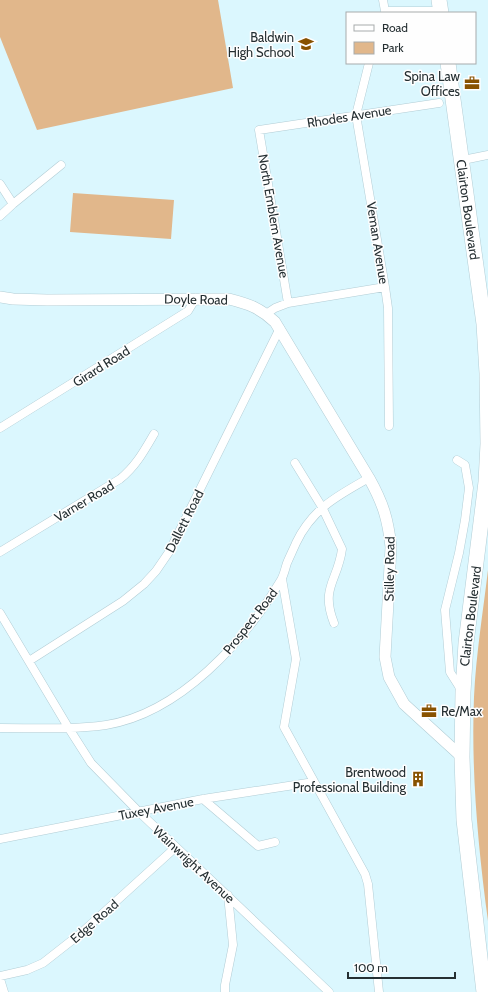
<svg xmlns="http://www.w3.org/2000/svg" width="488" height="992" viewBox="0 0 488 992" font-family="Cabin,sans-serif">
<rect width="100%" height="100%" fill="#dbf7fe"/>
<path fill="#e1b78b" d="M0,0h218l15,88 -196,42 -37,-93z
M73,193l101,7 -3,39 -101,-7z
M488,570v351c-10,-74 -17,-150 -14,-224 2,-42 9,-85 14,-127z"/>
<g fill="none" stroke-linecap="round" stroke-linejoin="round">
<g stroke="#b2cdd5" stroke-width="9">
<path id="street" d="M383,0l2,11
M385,11h55
M369,63l-13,52 29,172 3,21 1,118
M463,160l25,-5
M0,184l13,20 -13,12
M13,204l48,-39
M288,303l-29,-173 180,-27
M266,314l9,-6 13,-5 97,-16
M0,428l188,-117 8,-13
M457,460l8,5 4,23 -4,32 -6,33 -14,57 5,62 12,19
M295,463l27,44 20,42c-4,32 -22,38 -8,74
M0,552l120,-73c16,-13 24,-28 34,-45
M282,579l14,80 -12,68 81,147 3,10 11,108
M0,613l68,114 23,36 47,48 191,181
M29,661l94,-60 21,-17 12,-13 13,-19 111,-224
M0,728c35,0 71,2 106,-3 74,-12 139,-84 175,-145 3,-5 4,-11 6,-17 3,-7 6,-13 9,-20 16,-34 41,-47 73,-65
M203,799l55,47 17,-4
M0,839l203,-40 111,-17
M0,976l27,-6 16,-7 37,-29 96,-87
M0,979l4,13
M225,992v-7l8,-40 -5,-50"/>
</g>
<g stroke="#b2cdd5" stroke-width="12">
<path id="secondary" d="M0,297l13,2 34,1 182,-1c20,5 31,9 46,23l94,156c14,25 19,41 22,69l-6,110 4,20 15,27 58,53"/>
</g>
<g stroke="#b2cdd5" stroke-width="16">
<g id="highway">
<path d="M439,0l2,13"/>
<path id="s1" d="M448,63l36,261 3,49 1,71 -2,38 -20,161 -3,49 -1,65 2,63 20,172"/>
</g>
</g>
<use href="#street" stroke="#fff" stroke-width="8"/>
<use href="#secondary" stroke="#fff" stroke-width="11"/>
<use href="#highway" stroke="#fff" stroke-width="15"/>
</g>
<defs>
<g id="school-bare" transform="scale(1.2)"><path d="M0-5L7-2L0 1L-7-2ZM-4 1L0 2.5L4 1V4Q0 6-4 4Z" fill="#885200" stroke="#fefefe" stroke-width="2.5" paint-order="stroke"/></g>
<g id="office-bare" transform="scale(1.2)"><path d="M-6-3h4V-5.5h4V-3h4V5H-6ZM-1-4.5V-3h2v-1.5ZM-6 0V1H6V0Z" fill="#885200" stroke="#fefefe" stroke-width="2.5" paint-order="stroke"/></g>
<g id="building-bare" transform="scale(1.2)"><path d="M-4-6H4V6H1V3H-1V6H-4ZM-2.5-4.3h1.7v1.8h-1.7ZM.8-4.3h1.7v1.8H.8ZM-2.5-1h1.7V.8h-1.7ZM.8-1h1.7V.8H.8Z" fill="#885200" stroke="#fefefe" stroke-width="2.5" paint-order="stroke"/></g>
</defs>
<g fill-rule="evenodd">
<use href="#school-bare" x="306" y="44"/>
<use href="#office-bare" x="472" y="83"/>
<use href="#office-bare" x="429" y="711"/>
<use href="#building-bare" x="418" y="779"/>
</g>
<g text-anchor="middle" stroke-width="3" stroke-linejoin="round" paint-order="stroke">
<g font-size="13" fill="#252f32" stroke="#fefefe" text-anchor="end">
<text x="294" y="42">Baldwin<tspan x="294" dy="15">High School</tspan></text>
<text x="460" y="81">Spina Law<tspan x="460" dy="15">Offices</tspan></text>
<text x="441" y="716" text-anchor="start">Re/Max</text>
<text x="406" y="777">Brentwood<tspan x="406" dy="15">Professional Building</tspan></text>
</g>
<g font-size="13" fill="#252f32" stroke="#fefefe">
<text transform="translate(349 116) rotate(-9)" y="5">Rhodes Avenue</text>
<text dy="5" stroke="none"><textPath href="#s1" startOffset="148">Clairton Boulevard</textPath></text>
<text transform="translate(274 216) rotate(80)" y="5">North Emblem Avenue</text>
<text transform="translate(378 243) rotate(81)" y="5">Veman Avenue</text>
<text transform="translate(196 299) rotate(1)" y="5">Doyle Road</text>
<text transform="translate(101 366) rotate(-32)" y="5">Girard Road</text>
<text transform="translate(84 501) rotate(-31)" y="5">Varner Road</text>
<text transform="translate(184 521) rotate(-63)" y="5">Dallett Road</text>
<text transform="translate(389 569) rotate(-89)" y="5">Stilley Road</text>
<text transform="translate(470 616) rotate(-83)" y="5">Clairton Boulevard</text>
<text transform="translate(250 621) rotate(-52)" y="5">Prospect Road</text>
<text transform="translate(156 808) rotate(-11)" y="5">Tuxey Avenue</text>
<text transform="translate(194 864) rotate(43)" y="5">Wainwright Avenue</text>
<text transform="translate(94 921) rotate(-41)" y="5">Edge Road</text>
</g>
</g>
<rect x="346" y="12" width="130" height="52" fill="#fefefe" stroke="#a7abac"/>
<rect x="354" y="25" width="20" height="6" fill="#ffffff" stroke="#a7abac"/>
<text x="382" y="32" font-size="12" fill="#252f32">Road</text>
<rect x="354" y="42" width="20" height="12" fill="#e1b78b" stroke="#a7abac"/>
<text x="382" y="52" font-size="12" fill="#252f32">Park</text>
<path d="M348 972v6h107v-6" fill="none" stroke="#252f32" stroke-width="2"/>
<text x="354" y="972" font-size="12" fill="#252f32" stroke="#fefefe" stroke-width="3" paint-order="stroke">100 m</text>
</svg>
